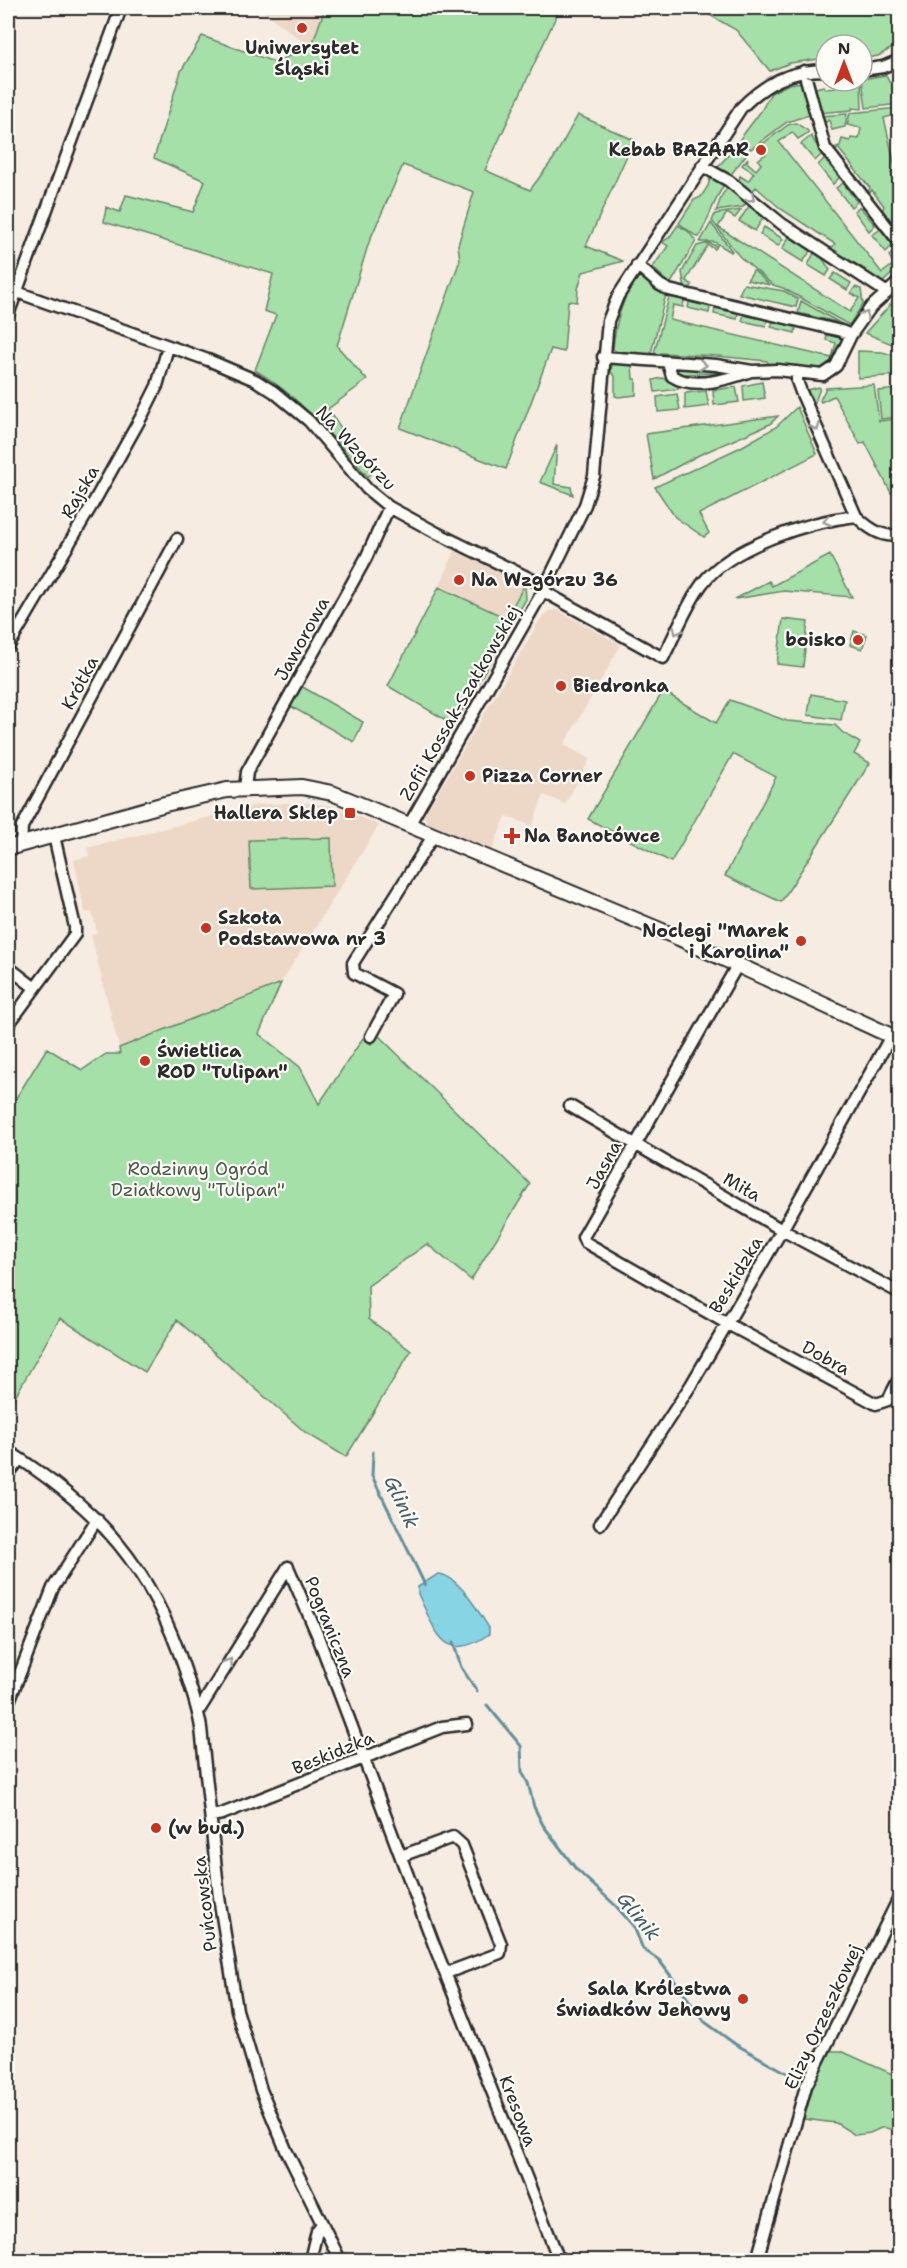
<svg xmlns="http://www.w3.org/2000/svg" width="907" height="2268" viewBox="0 0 907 2268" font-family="'Shantell Sans',sans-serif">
<rect width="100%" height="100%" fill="#f6ece1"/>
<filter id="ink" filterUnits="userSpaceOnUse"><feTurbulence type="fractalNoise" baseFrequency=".0167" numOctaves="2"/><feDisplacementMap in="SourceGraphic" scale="12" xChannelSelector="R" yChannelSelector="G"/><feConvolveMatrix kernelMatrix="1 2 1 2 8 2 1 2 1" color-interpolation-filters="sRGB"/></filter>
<g filter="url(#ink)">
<path fill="#edd8c7" d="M259,8h66l-14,40z
M455,551l70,33 -19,34 -67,-31z
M557,610l64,35 -57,100 26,14 -25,45 -21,-9 -12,31 -26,-10 -14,34 -63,-24 -5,-10 116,-196 9,-9z
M284,803h27l21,3 16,6 -1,3 4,2 1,-3 27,11 -98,158 -162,65 -28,-113 6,-2 -5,-21 -7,1 -11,-53 15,-4 -2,-8 170,-43z"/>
<path fill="#a4e0a7" stroke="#688669" stroke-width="1.5" d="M325,8h235l-75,162 45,20 24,-32 24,-43 56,25 -48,106 37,15 -40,11 -5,17 -1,13 -9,-1 -4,51 -13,-3 -45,120 -106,-41 60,-168 -2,-15 16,-53 -71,-27 -34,77 -32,104 30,34 -39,29 44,64 -4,4c-34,-39 -69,-81 -113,-107l21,-55 -12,-4 9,-37 -169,-52 2,-15 14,5 6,-17 67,17 12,-31 -51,-23 27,-87 21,-35 72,26 37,-14z
M689,8h210v36l-21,12 -16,3v-14h-36v13l-36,5 -20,8 -34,-41 -28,-16z
M886,75l3,7 10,3v19l-33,4 -4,-29z
M835,81h26l1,28 -10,-1v2l-34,3 -7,-24 13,-3 1,3 10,-1z
M803,82l9,32 -25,8 -36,27 -11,-10 21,-28 10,-18 18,-9z
M899,108v6l-15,4 12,52 -5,2 8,39v23l-17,-22 2,-6 -12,-16 -6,7 4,-9 -32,-40 -5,6 -4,-5 11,-3 2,-7 8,2 1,-3 8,1 2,-11 -14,-3 3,-12z
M847,114l-2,13 -13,3 -3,-10 -7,5 -2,-9z
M796,123l12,8v2l-10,6 -6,-7 -13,10 103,131 12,-9 -5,-8 7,-6 3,3v14l-18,17 -14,-9 -1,-5 -25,-15 -4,1 -8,-5 6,-7 -54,-35 -25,-22 -6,7 -12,-11 2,-7 8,5 6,-8 -12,-8 6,-7 -1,4 9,8 5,-6 -3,-4 9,-7 -6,-8 27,-20z
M811,136l11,18 -7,7 -14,-17z
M739,141l10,10 -20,26 -14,-7 16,-18 -5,-4 -8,8 4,-7z
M824,159l16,18 -7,7 -15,-19z
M711,175l14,8c-11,17 -16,36 -26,54h-2l-18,-14 15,-23 7,-3 7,-11z
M843,183l14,19 -6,5 -15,-19z
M728,187l18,16 -3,4 -27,4 6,-16z
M749,206l14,12 -8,13 -16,-10z
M860,207l15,18 -6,6 -15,-20z
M741,210l-6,8 -8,-5 -9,14 132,85 9,-14 -8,-5 4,-6 6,2 2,15 -14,21 -66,-37 -10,-3 -33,-28 -28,-36 3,-7z
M711,223l21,28 -1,1 -16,-10h-15z
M678,225l10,6 8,10 -26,44 -10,-6 2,-3 -7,-6 -3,2 -2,-1 18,-25 -6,-4 -7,9 5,-8 9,-5z
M764,227l19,12 -5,7 -18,-12z
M881,229l12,16 -7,7 -14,-17z
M789,237l22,13 -8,12 -21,-13z
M708,243l9,3 -2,3 -7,-4 -22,35 6,5 -1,2 -6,2 -3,-17 15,-26z
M814,253l7,3 9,14 -4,6 -18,-11z
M753,271h1l16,14 -23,-5z
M835,273l16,10 -4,7 -17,-11z
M641,275l25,19 -16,63 -30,-3 -7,-5c2,-24 10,-58 28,-74z
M744,284l40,7 14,8 -2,8 -57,-13z
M899,295v52l-34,-14z
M669,297l15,3 -1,7 -10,-2 -3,15 162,38 4,-15 -10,-3 1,-5 13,3 4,4 -9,19 -9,9 -57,-5 -2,-4 -50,-5 -56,-3 -3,4h-5z
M801,301l46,26v1l-9,-2 -2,-4 -38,-9z
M689,302l21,5 -1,6 -21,-5z
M715,308l23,5 -1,6 -23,-5z
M744,315l23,5 -1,6 -24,-5z
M773,321l23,6 -1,6 -24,-6z
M858,351l24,1 17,5v18l-41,3z
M616,362h4l3,3h9l1,14h3v16l-18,2 -3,-1v-20l-4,-4 1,-8z
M674,367l53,4v2l-46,1 -5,-2z
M662,378l15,5 1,6 -23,3 -2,-12z
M762,382l3,16 -21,3 -1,-15z
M874,385l5,36 20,-2v70l-8,4 -26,-51 -5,2 -26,-48 -13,6 -1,-2 6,-12z
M736,387l3,15 -25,3 -1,-15z
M819,387l1,1 -7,20 -10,-17z
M899,389v28l-18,2 -3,-28z
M706,391l3,15 -24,3v-16z
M677,394l3,16 -22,2 -1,-15z
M797,407l20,47 -118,60 10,19 -5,4 -29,-20 -20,-30 86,-40 35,-20z
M778,416l-8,8 -71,31 -45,24 -8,-45z
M557,445l-3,39 17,3 2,8 -33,-13z
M830,555l22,42 -68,-6 -49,8 34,-18 3,5z
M525,584l1,15 -72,126 -66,-39 51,-99 67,31z
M783,619l25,3 -5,45 -26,-3z
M854,631l13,4 -5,14 -12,-4z
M899,681v29l-10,-6z
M301,686l62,36 -9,20 -64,-36z
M663,691l53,32 14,-23 57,21 48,4 8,8 17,10 -6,11 16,9 -89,139 -56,-26 51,-99 -43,-23 -62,108 -83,-43z
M811,694l34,6 -4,20 -33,-5z
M331,838l1,48 -81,3 -2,-49z
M281,983l-22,51 41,33 19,37 44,-66 8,6 7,-9 152,149 -59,96 -44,-36 -59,42 1,33 42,32 -65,106 -40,-24 -129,-113 -32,52 -85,-54 -52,91v-298l39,-63 35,22 24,-16h14l-1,-6z
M831,2051h10l58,26v55l-16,-5 -13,6 -15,2 -19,-12 -32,-4 11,-40z"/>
<path fill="#87d4e5" stroke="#62909b" stroke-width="1.5" d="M438,1574c19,0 41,38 51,54v6c-46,33 -54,-5 -71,-40v-7z"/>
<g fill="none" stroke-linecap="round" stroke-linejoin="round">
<path stroke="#62909b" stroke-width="3" d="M373,1452l-1,24 53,109
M453,1642l8,25 16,24
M487,1705l34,41 1,26 6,11 6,24 9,18 33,44 40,37 18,21 9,22 16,11 46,62 30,22 61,34
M893,2141l7,3"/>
<g stroke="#2b2b2b" stroke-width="15">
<path id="minor" d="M862,70l21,-3 17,-7
M804,71l21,77 75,95
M702,166l27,15 53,43 104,68
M637,265l23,20 9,5 172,41 10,4
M8,287l17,8 183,65 47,20 19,12 35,29 58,68 22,18 48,26 108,53
M8,315l113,-307
M603,357l113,8 36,6 25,-1 46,5 13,-9 15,-31 20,-28 29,-26
M668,363l4,13c22,14 57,3 79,-5
M797,372v9l4,11 55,124
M543,591l120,67c12,-23 24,-54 39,-74 28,-38 109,-63 154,-68 11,11 27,24 44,18
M8,647l87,-147 49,-88 13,-26 11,-39
M245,788l2,-16 119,-214 23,-51
M409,825l134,-234 42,-86 9,-29 14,-155 10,-25 123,-188c24,-25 50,-38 85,-38
M21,845l1,-18 155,-288
M738,964l-152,268 -3,5 2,5 141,81 150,81 12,-4 12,-23
M8,967l27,21
M8,1025l67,-91v-7l-21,-91
M371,1036l23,-42 -40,-21 -1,-10 80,-127
M570,1106l212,124 118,63
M8,1451c91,58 143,115 177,219 6,19 13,38 16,58l18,169 18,113 24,80 25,60 54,110
M8,1474l12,-15
M600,1524l91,-139 91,-155 109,-194
M288,1567l29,67 117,311 125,315
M8,1704l45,-116 44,-69
M198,1712l90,-145
M211,1816l11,-2 220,-87 25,-3
M401,1856l52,-19 9,8 39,99 -1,9 -54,20
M310,2260l7,-29 5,-7
M757,2260l49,-174 94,-190"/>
</g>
<g stroke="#2b2b2b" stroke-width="18">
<path id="tertiary" d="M8,848l157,-44 62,-14 75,-3 30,6 22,9 325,136 221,102"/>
</g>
<use href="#minor" stroke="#fdfcf7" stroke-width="10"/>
<use href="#tertiary" stroke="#fdfcf7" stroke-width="14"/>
</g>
<defs><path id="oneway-chevron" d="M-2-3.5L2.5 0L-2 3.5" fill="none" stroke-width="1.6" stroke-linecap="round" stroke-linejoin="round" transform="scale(1.5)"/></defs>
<g stroke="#9e9e9b">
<use href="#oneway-chevron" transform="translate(751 198) rotate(41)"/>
<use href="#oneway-chevron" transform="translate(865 315) rotate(-52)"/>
<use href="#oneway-chevron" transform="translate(703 365) rotate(3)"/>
<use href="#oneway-chevron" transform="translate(816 427) rotate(66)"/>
<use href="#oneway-chevron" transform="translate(827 521) rotate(165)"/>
<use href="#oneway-chevron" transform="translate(677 631) rotate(117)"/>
<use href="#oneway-chevron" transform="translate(229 1662) rotate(-58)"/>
</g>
</g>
<g fill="#c8321e" stroke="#fdfcf7" stroke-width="2">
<circle cx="302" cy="28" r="6"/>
<circle cx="761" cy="150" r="6"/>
<circle cx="459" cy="580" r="6"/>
<circle cx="858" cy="640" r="6"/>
<circle cx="561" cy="686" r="6"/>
<circle cx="470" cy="776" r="6"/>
<rect x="344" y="807" width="12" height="12" rx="3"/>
<path d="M509 827h6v6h6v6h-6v6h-6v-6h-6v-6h6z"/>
<circle cx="206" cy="928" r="6"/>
<circle cx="801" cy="941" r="6"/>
<circle cx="145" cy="1061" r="6"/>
<circle cx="156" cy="1828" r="6"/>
<circle cx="743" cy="1999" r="6"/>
</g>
<g text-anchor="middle" stroke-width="4.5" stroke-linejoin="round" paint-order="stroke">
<g font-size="18" font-weight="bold" fill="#2b2b2b" stroke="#fdfcf7" text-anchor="start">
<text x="302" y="54" text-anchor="middle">Uniwersytet<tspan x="302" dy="21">Śląski</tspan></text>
<text x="749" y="156" text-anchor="end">Kebab BAZAAR</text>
<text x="471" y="586">Na Wzgórzu 36</text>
<text x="846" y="646" text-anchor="end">boisko</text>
<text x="573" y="692">Biedronka</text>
<text x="482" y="782">Pizza Corner</text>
<text x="338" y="819" text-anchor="end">Hallera Sklep</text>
<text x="524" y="842">Na Banotówce</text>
<text x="218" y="924">Szkoła<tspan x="218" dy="21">Podstawowa nr 3</tspan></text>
<text x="789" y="937" text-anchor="end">Noclegi "Marek<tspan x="789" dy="21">i Karolina"</tspan></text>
<text x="157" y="1057">Świetlica<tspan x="157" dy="21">ROD "Tulipan"</tspan></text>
<text x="168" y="1834">(w bud.)</text>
<text x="731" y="1995" text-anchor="end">Sala Królestwa<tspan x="731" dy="21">Świadków Jehowy</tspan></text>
</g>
<g font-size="18" fill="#2b2b2b" stroke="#fdfcf7">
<text transform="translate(356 448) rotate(47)" y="6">Na Wzgórzu</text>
<text transform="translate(80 492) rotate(-60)" y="6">Rajska</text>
<text transform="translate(302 639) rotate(-61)" y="6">Jaworowa</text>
<text transform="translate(80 683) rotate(-62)" y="6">Krótka</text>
<text transform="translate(460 703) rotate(-60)" y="6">Zofii Kossak-Szatkowskiej</text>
<text transform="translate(604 1165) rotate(-61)" y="6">Jasna</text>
<text transform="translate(742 1187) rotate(30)" y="6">Miła</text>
<text transform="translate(736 1275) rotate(-59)" y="6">Beskidzka</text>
<text transform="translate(826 1358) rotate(29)" y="6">Dobra</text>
<text transform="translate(330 1627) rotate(68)" y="6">Pograniczna</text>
<text transform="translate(333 1753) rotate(-22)" y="6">Beskidzka</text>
<text transform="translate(205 1904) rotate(-97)" y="6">Puńcowska</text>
<text transform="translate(823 2017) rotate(-65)" y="6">Elizy Orzeszkowej</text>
<text transform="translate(518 2111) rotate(69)" y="6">Kresowa</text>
</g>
<g font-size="18" fill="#49584a" stroke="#fdfcf7">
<text x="198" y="1175">Rodzinny Ogród<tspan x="198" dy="21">Działkowy "Tulipan"</tspan></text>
</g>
<g font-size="20" font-style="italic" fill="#475e63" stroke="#fdfcf7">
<text transform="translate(402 1502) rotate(65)" y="7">Glinik</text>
<text transform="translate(639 1916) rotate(51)" y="7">Glinik</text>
</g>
</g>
<rect width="907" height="2268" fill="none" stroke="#fdfcf7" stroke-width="30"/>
<rect x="15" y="15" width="877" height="2238" fill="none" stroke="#2b2b2b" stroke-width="2" filter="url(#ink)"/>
<g transform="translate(844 63)"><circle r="28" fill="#fdfcf7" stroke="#a9a8a5" stroke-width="1.5"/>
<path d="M0-4.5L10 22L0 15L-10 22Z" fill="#c8321e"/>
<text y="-9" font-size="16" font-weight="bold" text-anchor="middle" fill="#2b2b2b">N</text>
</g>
</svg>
